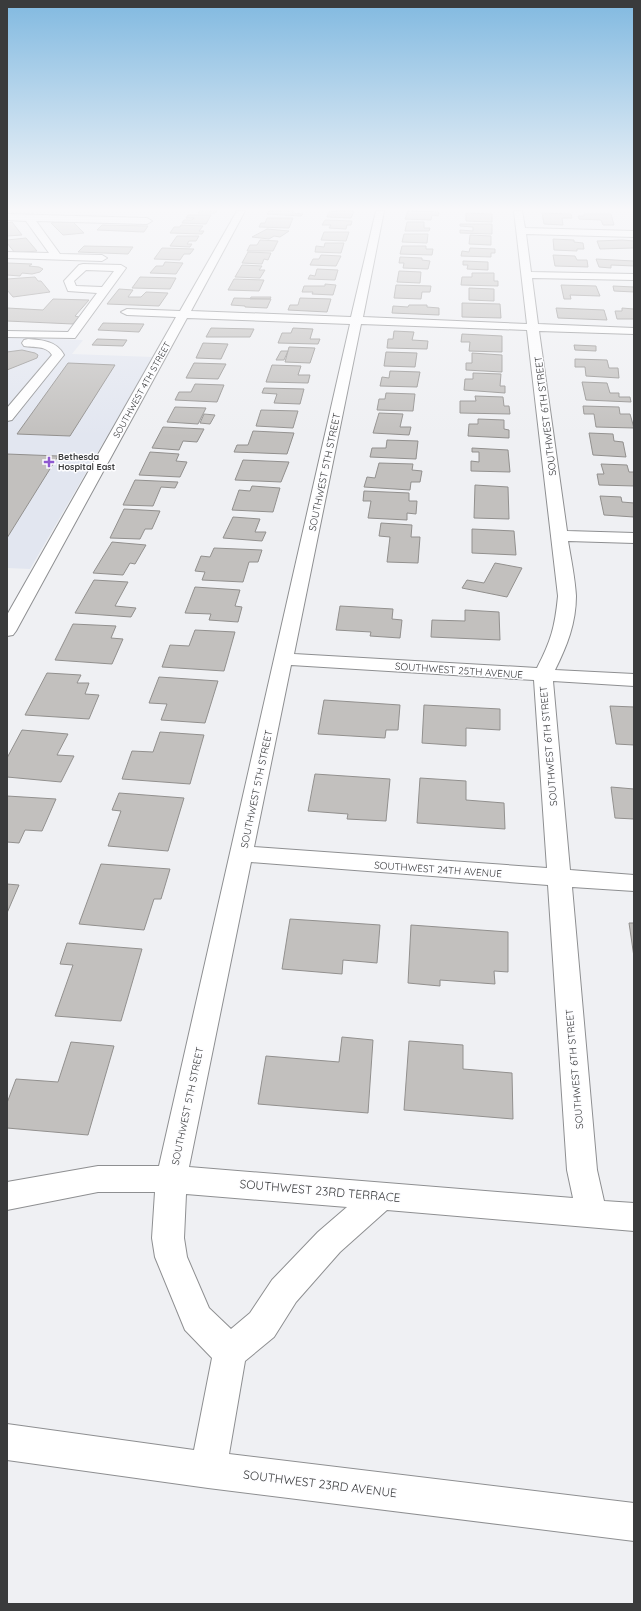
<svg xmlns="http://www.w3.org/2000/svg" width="641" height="1611" viewBox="0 0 641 1611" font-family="Quicksand,sans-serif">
<rect width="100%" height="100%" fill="#eff0f3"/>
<path fill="#e2e6f0" d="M7,337l76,3 -11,14 81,3 -123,212 -23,-1z"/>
<path fill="#c2c0be" stroke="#92908e" d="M200,211h17l-2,2h-17z
M269,211h25l-2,2 11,1 -2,2 -34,-2z
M336,211h18l-3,7 -24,-1 2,-5z
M408,211l31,1 -1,4 -6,-1 -1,5 -26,-1z
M466,213l26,1v8l-26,-1z
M542,213l29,1 1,4h-10l1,7 -19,-1z
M584,214h27l3,11h-11l-2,-5 -22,-1 -1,-3h6z
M188,215h23l-5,9 -24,-1 2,-3h8l2,-2h-8z
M267,218h26l-4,10 -30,-1 2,-4h4z
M71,220l13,13 -21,2 -12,-12z
M325,220l27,1 -1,4h-4l-1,4 -17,-1 2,-3h-9z
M12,222l10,13 -15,1v-13z
M407,222h17v6h6l-1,3h-24z
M460,224h32v10l-32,-1v-3l13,1v-4l-13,-1z
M102,225l46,1 -4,6 -47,-2z
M181,225l22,1 -4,5h5l-2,3 -32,-1 4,-6h6z
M267,229l22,2 -9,6 -6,-1 -5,3 -17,-2z
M324,232h25l-3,9 -25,-1z
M404,234h24l-1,9 -25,-1z
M470,235l21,1v9l-22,-1z
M177,236h22l-3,5h-7l-2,3h5l-2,3 -20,-1z
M26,238l11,13 -22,2 -8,-10v-3z
M553,239l21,1v2l9,1 1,6h-7v2l-23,-1z
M260,240l18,1 -5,10h-26l3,-6h7z
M622,240l12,1v7l-34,1 -3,-8z
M325,243h19l-3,10 -26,-1 1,-6 8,1z
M84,246l49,1 -5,7 -50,-2z
M402,246h24v3h7l-1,6 -32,-1z
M162,248l32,1 -4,5h-6l-4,6 -26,-1z
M470,248l25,1v4h-4v4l-30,-1 1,-5 7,1z
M248,252l23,1 -3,7 -4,-1 -2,5 -20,-1z
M321,255l20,1 -5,10 -26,-1 3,-6h6z
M553,255l22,1 2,4h10l1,7 -33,-1z
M400,257l22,1v2l8,1 -2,8 -25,-1 1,-5h-5z
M596,259l38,2v5l-23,-1v3l-12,-1z
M463,261l25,1v8l-21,-1 1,-4h-5z
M165,262l18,1 -7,11 -26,-1 6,-7h7z
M7,263l25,1 -3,2 10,1 4,2 -3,3 -8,2 -10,-1 -2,3 -13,-1z
M242,265l20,1 -3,4h6l-5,8 -25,-1z
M317,269l21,1 -3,10 -27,-1 2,-4 5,1z
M399,271l22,1 -1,11 -23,-1z
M472,273h22v8h4v5l-37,-1 1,-8h10z
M35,277l3,4h3l9,11 -37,5 -6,-7v-11z
M140,277l36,1 -6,11 -38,-1z
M234,279l30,1 -5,11 -31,-1z
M325,284l11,1 -3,10 -21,-1 1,-2h-11l2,-6h21z
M396,285l35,1 -1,6h-8l-1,7 -27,-1z
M561,285l35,1 4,10 -30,-1 1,4h-7z
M613,286l21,1v7v-2l-20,-1z
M469,288l25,1v12l-25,-1z
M119,289l14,1 -5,7h13l5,-5 22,1 -9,13 -52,-2z
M251,297h20l-1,2h-20z
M234,298l37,1 -4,9 -22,-1v-1l-14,-1z
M300,298l31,1 -4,13 -39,-2 2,-5h8z
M53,299l36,1 -14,16 4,1 -6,7 -66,-3v-13l36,2z
M462,303l38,1 1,14 -39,-1z
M409,305h18v2l12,1v7l-47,-2 1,-7 15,1z
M556,308l48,2 3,10 -49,-2z
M622,308l12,1v10h-17l-2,-8h7z
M103,323l41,1 -5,8 -41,-2z
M211,328l43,1 -4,8h-44z
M293,328l20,1 -3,10h10l-2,5 -40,-1 4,-10h9z
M394,331l20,1 -2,8 16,1 -1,8 -40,-1 1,-9h5z
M462,334l40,2v16l-33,-1 1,-9h-9z
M97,339l30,1 -4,6 -31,-1z
M203,343l25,1 -7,15 -25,-1z
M574,345l22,1v5l-21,-1z
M289,347l26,1 -5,15 -25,-1z
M22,350l13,3 3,2 -1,3 -30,12v-18z
M281,351h7l-4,9h-8z
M386,352l31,1 -2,14 -31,-1z
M472,353l30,2v17l-36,-2v-7h6z
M575,359l32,1 2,8h9l1,10 -33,-2 -1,-9h-10z
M68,363l47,2 -45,71 -53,-2z
M194,363l32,1 -8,15 -32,-1z
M272,365l29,1 -3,9h12l-2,8 -42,-1z
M390,371l30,1 -3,15 -37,-1 2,-9 7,1z
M473,373l28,1 -1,12h5v7l-41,-3 1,-11h8z
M582,382l25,1 3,10h9v4h11l1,5 -45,-2z
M195,384l29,1 -7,17 -42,-2 4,-8h12z
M264,388l40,1 -4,15 -26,-1 3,-9 -15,-1z
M386,393l29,1 -2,17 -36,-1 2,-11h6z
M475,396l28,1 1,9h5l1,8 -50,-1v-12h16z
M583,406l36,1 1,7h10l4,14 -38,-1 -2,-13h-10z
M175,407l31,1 -8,16 -31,-2z
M261,410l37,1 -5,17 -37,-2z
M379,413l24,1 -3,13h11l-2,8 -36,-2z
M204,414l11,1 -5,9 -10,-1z
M478,419l26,1v9l5,1v8l-41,-2 1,-12h9z
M163,427l41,2 -7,13 -14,-1 -4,9 -27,-2z
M253,431l41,2 -7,21 -53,-2 3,-7h11z
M589,433l24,1 1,7 9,1 3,15 -33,-2z
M387,440l31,1 -2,18 -46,-2 2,-9h14z
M472,448l36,2 2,22 -39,-1v-10l8,1v-10h-7z
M150,452l29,2 -3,7 11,1 -7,15 -41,-2z
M7,454l51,2 -51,82z
M243,460l46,2 -8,20 -46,-2z
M379,463l34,1 -1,6 10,1 -2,11h-9l-1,8 -46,-3 3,-10 8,1z
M601,464l26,1 2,7h5v14l-35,-1 -2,-11h7z
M135,480l43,2 -3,6 -14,-1 -8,19 -30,-1z
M475,485l33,2 1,32 -35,-1z
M252,486l28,2 -7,24 -41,-2 7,-20 11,1z
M364,491l45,2v8h8l-1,13 -9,-1v7l-39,-2 3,-17h-8z
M600,496l21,1 1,5 12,1v14l-30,-2z
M124,509l36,2 -8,18h-7l-5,10 -30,-1z
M233,517l27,2 -5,13h11l-4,9 -39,-3z
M381,523l31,2 -1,12h9l-2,26 -31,-1 3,-25 -11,-1z
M472,529l42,2 2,24 -44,-2z
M112,542l34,3 -11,19 -5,-1 -7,12 -30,-2z
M214,548l48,2 -4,12h-9l-6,20 -41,-2 3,-8 -10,-1 6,-15 9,1z
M495,563l27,5 -15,29 -45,-9 5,-8 17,3z
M94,580l34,2 -13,24 21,2 -5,9 -56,-4z
M195,587l45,3 -5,16 7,1 -4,15 -29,-2 2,-6 -26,-1z
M340,606l53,3 -1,10 10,1 -2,18 -30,-2 1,-4 -35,-2z
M465,610l34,2 1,28 -69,-3 1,-17 33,1z
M73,624l43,2 -5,12 12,1 -11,25 -57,-4z
M195,630l40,2 -11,39 -62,-4 8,-22 19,1z
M47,673l34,2 -4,8h12l-4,11 14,1 -10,24 -64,-4z
M159,677l59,4 -13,42 -44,-3 6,-16 -18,-1z
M324,700l76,5 -2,25h-12l-1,8 -67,-4z
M424,705l76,4v21l-34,-2v18l-44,-3z
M610,706l24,1v38l-18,-1z
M22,730l46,4 -11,21 17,1 -13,26 -54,-5v-19z
M160,732l44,3 -14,49 -68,-5 10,-28 21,1z
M315,774l75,5 -4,42 -39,-2 1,-5 -40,-3z
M420,778l46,3v19l38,3 1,26 -88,-6z
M611,787l23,2v30l-19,-1z
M119,793l65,5 -16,53 -60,-5 13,-35 -9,-1z
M7,796l49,3 -14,32 -17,-1 -6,13 -12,-1z
M101,864l69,5 -9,30h-7l-10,31 -65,-6z
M7,884l12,1 -12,28z
M290,919l90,6 -3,38 -34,-3 -1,14 -60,-5z
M629,923h5v34z
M411,925l97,7v40l-14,-1 1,13 -55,-4v6l-32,-3z
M67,943l75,6 -21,72 -66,-5 18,-51 -13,-1z
M342,1037l31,3 -5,73 -110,-9 8,-48 73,6z
M409,1041l54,4v24l49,4 1,46 -109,-9z
M71,1042l43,4 -26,89 -81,-7v-25l9,-24 42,3z"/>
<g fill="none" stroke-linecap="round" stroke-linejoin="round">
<g stroke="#8e8f91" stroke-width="2">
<path id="minor" d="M237,211h8l-54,100 160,6 25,-106h8l-21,106 164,7 -13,-113h8l3,17 109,3v6l-108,-3 5,38 103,2v6l-102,-2 6,46 96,4v6l-95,-3 28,200 67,2v10l-66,-2c3,18 7,37 8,55 0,27 -9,50 -21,74l79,4v12l-81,-5 17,189 64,5v16l-62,-4 25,283 7,31 30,2v28l-247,-21 -47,42 -44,50 -22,35 -29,24 -16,93 405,49v38l-426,-53 -201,-28v-36l187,26 18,-92 -27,-28 -30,-73 -3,-19 3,-46h-57l-91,18v-28l91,-16h61l191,-842 -163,-6 -171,313 -3,4 -6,1v-21l169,-298 -49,-2 -6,-3 6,-3 53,2zM361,324l166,6 31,266c-3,31 -7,45 -21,72l-243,-14zM291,665l243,15 13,188 -293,-21zM251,862l297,23 19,285 6,28 -384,-31zM186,1194l161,13 -29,25 -46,48 -22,33 -19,16 -22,-21 -22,-51 -3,-19z
M7,214l140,4 5,3 -5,3 -111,-3 24,33 42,1 5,3 -5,3 -95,-3v-6l42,1 -23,-32 -19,-1z
M83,264l38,1 5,3 -51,70 -68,-1v-6l61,1 29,-39 -29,-2 -4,-10 15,-16zM86,270l28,1 -12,16 -26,-1 -2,-5z
M28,339c14,1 29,2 36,16l-52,65 -5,1v-13l45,-53c-6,-10 -18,-7 -28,-9l-2,-3 2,-3z"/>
</g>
<use href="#minor" fill="#fff" fill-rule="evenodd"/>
</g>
<linearGradient id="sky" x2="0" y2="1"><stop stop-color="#81b9e0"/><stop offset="0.48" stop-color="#f8f8fa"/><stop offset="1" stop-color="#f8f8fa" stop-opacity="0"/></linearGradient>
<rect width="641" height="437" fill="url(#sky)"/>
<path fill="#8e58d0" stroke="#fdfdff" stroke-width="1.5" d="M47 456h4v4h4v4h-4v4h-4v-4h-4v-4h4z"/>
<g text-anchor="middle" stroke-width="3" stroke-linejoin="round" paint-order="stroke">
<g font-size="9" fill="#3a3b3c" stroke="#fdfdff">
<text transform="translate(142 390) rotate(-61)" y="3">SOUTHWEST 4TH STREET</text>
</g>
<g font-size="9" font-weight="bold" fill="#3a3b3c" stroke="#fdfdff" text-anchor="start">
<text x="58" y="460">Bethesda<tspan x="58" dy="10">Hospital East</tspan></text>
</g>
<g font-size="10" fill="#3a3b3c" stroke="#fdfdff">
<text transform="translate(545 416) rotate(-97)" y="4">SOUTHWEST 6TH STREET</text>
<text transform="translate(324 472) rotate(-78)" y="4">SOUTHWEST 5TH STREET</text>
<text transform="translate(459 670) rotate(4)" y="4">SOUTHWEST 25TH AVENUE</text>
<text transform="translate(548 746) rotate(-95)" y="4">SOUTHWEST 6TH STREET</text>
<text transform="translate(256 789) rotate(-78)" y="4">SOUTHWEST 5TH STREET</text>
<text transform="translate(438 869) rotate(4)" y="4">SOUTHWEST 24TH AVENUE</text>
<text transform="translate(574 1069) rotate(-95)" y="4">SOUTHWEST 6TH STREET</text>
<text transform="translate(187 1106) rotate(-78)" y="4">SOUTHWEST 5TH STREET</text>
</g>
<g font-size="12" fill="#3a3b3c" stroke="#fdfdff">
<text transform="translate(320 1191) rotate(5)" y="4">SOUTHWEST 23RD TERRACE</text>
<text transform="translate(320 1484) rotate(7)" y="4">SOUTHWEST 23RD AVENUE</text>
</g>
</g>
<rect width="641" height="1611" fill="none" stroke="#3a3b3c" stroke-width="16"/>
</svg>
